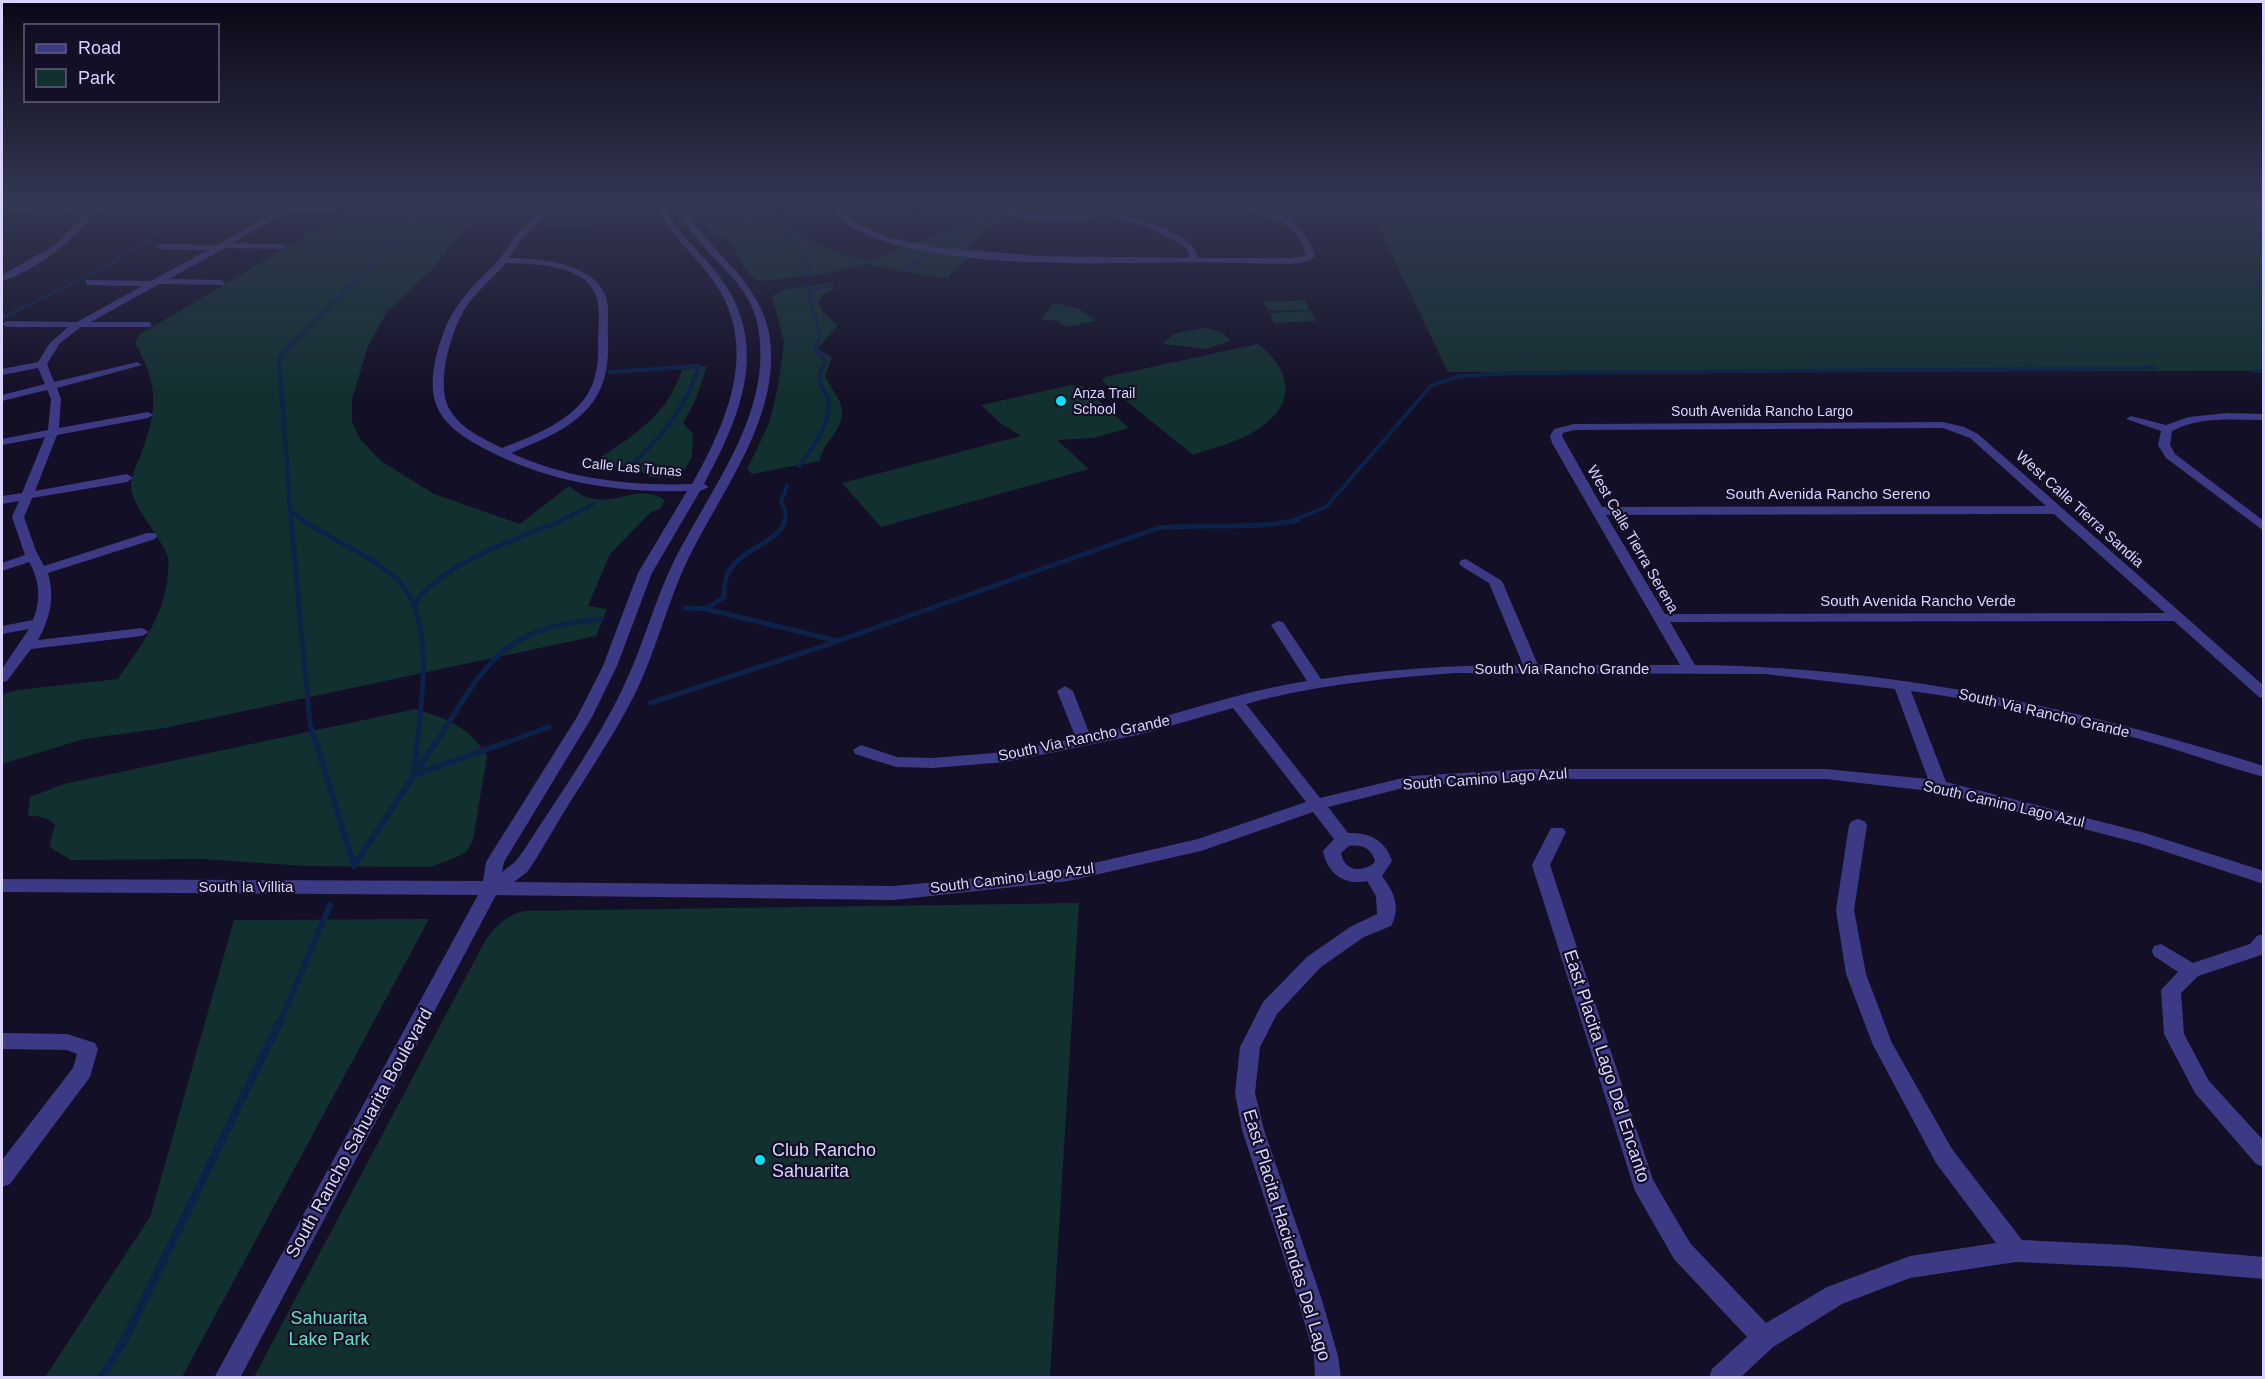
<svg xmlns="http://www.w3.org/2000/svg" width="2265" height="1379" viewBox="0 0 2265 1379" font-family="Arial,sans-serif">
<rect width="100%" height="100%" fill="#130f26"/>
<path fill="#12302f" d="M353,205h138l-37,35 -19,26 -48,46 -19,34 -16,53v23l8,17 21,22 53,33 86,30 49,-38c37,33 64,-7 96,14l-5,9 -9,3 -41,42 -22,52 19,3 -11,27 -431,92 -81,11 -82,25v-70l15,-4 101,-11c27,-39 53,-72 50,-122 -8,-20 -31,-46 -36,-64 -3,-12 3,-25 8,-36 17,-46 20,-70 -5,-114l4,-8 207,-123z
M697,205h81l3,10 7,10 16,13 28,13 36,11 81,-33 33,-20 24,6 -47,38 12,2 -22,21 -8,2 -76,-14 -36,9 -66,8c-16,-2 -25,-23 -29,-37l-26,-14 -13,-19z
M1368,205h895v166l-815,1z
M831,283l3,6 -12,6 -4,8 6,10 14,12 -20,23 14,10 -7,17c4,12 15,21 17,35 2,21 -20,32 -22,51l-68,13 -4,-4v-3l21,-43 9,-38 6,-44 -12,-46 10,-6z
M1305,300l4,10 -41,1 -4,-9z
M1054,303l25,6 17,12 -30,6 -9,-6 -16,-2z
M1311,311l5,10 -42,2 -5,-10z
M1202,328c10,0 24,5 28,13l-24,8 -43,-5 10,-10z
M1258,344c34,26 39,60 0,85 -19,13 -43,18 -65,26l-91,-74 3,-4z
M707,366l-12,35 -12,22 10,11 -1,23 -9,15 -11,6 -23,-1 -11,-8 -11,-3 -25,3 -15,-3c41,-27 79,-47 95,-96z
M1071,385l12,1 46,42 -36,10 -36,2 32,29 -208,58 -39,-44 179,-47 -21,-13 -19,-18z
M415,709c29,8 56,19 72,47l-14,84 -6,11 -8,5 -28,11 -126,-1 -104,-7 -130,1 -20,-12 -1,-5 5,-18c-7,-8 -17,-9 -27,-9l2,-19 34,-13z
M1079,903l-29,474h-796l232,-438c10,-14 21,-23 37,-28z
M429,919l-247,458h-137l105,-160 84,-297z"/>
<g fill="none" stroke-linecap="round" stroke-linejoin="round">
<path stroke="#0c2248" stroke-width="3" d="M722,205l2,7 20,5 4,10 39,9 14,7 -1,8 11,14 -4,11
M902,205l22,14 42,10
M541,225h52
M903,271l95,-61
M807,286l13,50 -4,9
M809,290l23,-4
M2,318l98,-49 47,-28 17,-15 5,-21
M291,345l130,-129 6,-11"/>
<path stroke="#0c2248" stroke-width="4" d="M2255,371h9
M610,372l89,-6c-13,42 -38,71 -69,101
M799,466c11,-16 26,-34 29,-53 5,-29 -20,-21 -2,-52l-11,-13 2,-4
M290,511l15,10
M291,521l-12,-164 13,-13
M560,521l33,-17
M785,521l1,-8 -5,-11 6,-16
M1291,521l35,-14 105,-121 29,-10 53,-3 642,-5"/>
<path stroke="#0c2248" stroke-width="5" d="M291,520l19,204 6,20
M303,520c29,20 63,33 90,56 43,35 29,118 24,168
M415,604c20,-37 109,-69 148,-84
M685,608l21,1 132,32 320,-113c46,-5 94,2 140,-8
M706,609l18,-12c0,-6 0,-13 2,-19 9,-29 55,-35 59,-58
M650,703l186,-61
M435,744c52,-80 63,-116 167,-125
M503,744l46,-17"/>
<path stroke="#0c2248" stroke-width="6" d="M316,742l38,124
M417,742l-3,33 93,-33
M354,866l82,-124
M279,1025l51,-120"/>
<path stroke="#0c2248" stroke-width="8" d="M101,1378l24,-39 154,-316"/>
<path fill="#3d3a85" fill-rule="evenodd" d="M61,205l22,7 27,-7h16l-38,10 1,4c-17,24 -58,54 -87,62v-6l53,-30 26,-26 -1,-3 -22,-7 -56,3v-4z
M286,205l62,1 4,2 -4,2 -60,1 -55,32 49,1 3,1v4l-60,-1 -56,31 52,1 4,3 -1,2 -65,-1 -68,38h57l3,1v4h-70l-21,16 -13,21 7,18 83,-20 5,3 -85,23 4,11 -2,29 89,-16 5,3 -5,3 -91,17 -22,56 92,-17 6,4 -6,4 -95,16 -8,19 12,34 8,15 103,-33h8l2,3 -2,3 -107,34c7,25 2,45 -10,67l104,-12 7,4 -7,4 -111,13 -24,32 -5,1v-13l27,-40 -27,5v-8l31,-6c8,-19 7,-40 -4,-58l-27,9v-8l23,-8 -13,-38 7,-16 -17,3v-8l20,-3 23,-56 -43,8v-6l46,-9 3,-31 -4,-9 -45,11v-6l43,-11 -7,-16 -36,7v-6l36,-7 11,-18 19,-17h-61l-5,-3 5,-3 70,1 65,-36 -53,-1 -3,-1v-4l65,1 57,-31 -48,-1 -4,-3 1,-2 59,1 56,-30 -57,1h-3v-4l69,-2z
M546,205h8l-33,35 -12,18c31,1 85,4 97,39 4,13 1,28 2,41 1,25 -2,49 -19,69 -20,23 -50,34 -78,46 57,26 118,33 181,31 35,-62 68,-137 22,-202 -18,-27 -45,-47 -59,-77h8c14,29 39,48 57,72 51,69 20,140 -16,207l5,3 -9,4 -48,82 -35,93 -25,51 -88,145 -2,10 13,-10 9,-12c32,-50 71,-105 97,-158 22,-44 33,-92 55,-135 37,-73 102,-151 80,-239 -9,-33 -38,-53 -59,-79 -9,-10 -16,-21 -23,-34h8c27,48 80,76 88,134 10,79 -48,151 -81,218 -21,43 -32,91 -53,135 -16,32 -36,63 -55,93 -16,24 -30,49 -45,74l-9,13 -13,10 380,4 174,-17 130,-30 108,-37 -73,-94 -91,26 -136,28 -73,6 -37,-1 -41,-13 -2,-4 8,-5 36,12 36,1 73,-6 70,-14 -19,-47 8,-5 8,5 17,44c74,-15 144,-43 217,-54l-36,-56 7,-4 5,1 38,57c70,-10 131,-14 202,-14l-34,-82 -28,-17 -2,-3 2,-3 5,-1 36,22 36,84h142l-128,-222 -2,-7 4,-7 20,-5 369,-2 21,5 14,7 286,252v13l-5,-2 -85,-76 -504,1 25,43c200,2 378,42 569,101v11c-33,-9 -65,-20 -97,-30 -84,-25 -169,-44 -256,-56l35,91 199,51 119,38v13l-122,-40 -203,-52 -114,-13h-295l-119,7 -83,21 20,26c22,-1 38,8 44,28l-10,15c12,16 19,31 9,50l-27,11 -43,30 -44,47 -17,33 -5,46 9,37 58,170 16,56 3,22h-26l-1,-22 -16,-56 -56,-170 -7,-37 5,-46 23,-45 44,-45 43,-30 27,-13 -1,-18 -9,-15c-23,5 -40,-8 -44,-30l11,-12 -21,-27 -112,39 -133,30 -174,19 -398,-5 -256,483h-26l264,-483 -476,-3v-13l481,2 3,-19 91,-145 26,-51 35,-93 49,-82c-70,2 -139,-9 -202,-42 -19,-10 -42,-24 -49,-45 -9,-23 2,-59 11,-80 11,-24 30,-42 48,-60 9,-9 14,-21 22,-30 9,-10 20,-18 29,-29zM506,263c27,1 79,1 90,33 5,14 2,32 2,46 1,22 -2,44 -17,61 -21,23 -51,34 -79,45 -18,-9 -41,-19 -52,-38 -16,-25 2,-83 18,-106 11,-15 26,-27 38,-41zM1943,428l27,10 76,68 -444,1 -40,-71 1,-3 11,-3zM2054,514l111,99 -500,1 -59,-99zM1455,673l310,1 130,15 33,90 -103,-10h-295l-119,7 -91,22 -74,-94c68,-19 139,-26 209,-31zM1349,846c13,-2 22,2 26,15l-2,3c-14,9 -29,6 -32,-11z
M830,205h9l16,18 35,15 43,9 106,9 150,2 -1,-8c-14,-13 -62,-33 -81,-34 -9,0 -21,5 -32,5 -27,2 -75,-3 -100,-16 44,0 76,17 123,9l-21,-9h12c27,11 103,21 109,53h91l17,-2c-11,-43 -41,-35 -73,-51 38,0 71,13 82,52l-9,5 -17,2c-45,-1 -91,-2 -136,-1 -87,0 -223,5 -301,-35 -8,-4 -15,-15 -22,-23z
M2227,413l37,1v6c-32,0 -63,-4 -92,11l-2,14 5,9 89,67v10l-98,-73 -8,-13 3,-14 -35,-12 5,-3 35,9 23,-8z
M1858,819l6,2 3,4 -13,85 12,64 26,69 60,106 70,91 103,5 139,12v22l-139,-12 -109,-5 -106,16 -68,26 -69,43 -33,31h-31l3,-9 35,-32 -73,-78 -39,-68 -103,-326 19,-37h12l3,4 -16,33 103,315 37,63 76,80 61,-36 83,-31 86,-13 -60,-80 -63,-118 -27,-71 -10,-64 13,-85 3,-4z
M2264,934v20l-66,22 -17,17 3,41 25,47 55,60v26l-8,-3 -61,-71 -31,-59 -3,-44 17,-18 -24,-16 -2,-5 2,-5 7,-2 32,19 57,-19 7,-8z
M2,1033l65,1 28,9 3,6 -8,28 -80,107 -8,3v-27l71,-92 4,-14 -10,-4 -65,-1z"/>
</g>
<linearGradient id="sky" x2="0" y2="1"><stop stop-color="#0a0815"/><stop offset="0.51" stop-color="#333752"/><stop offset="1" stop-color="#333752" stop-opacity="0"/></linearGradient>
<rect width="2265" height="399" fill="url(#sky)"/>
<g fill="#00e5ff" stroke="#130f26" stroke-width="2">
<circle cx="1061" cy="401" r="6"/>
<circle cx="760" cy="1160" r="6"/>
</g>
<g text-anchor="middle" stroke-width="4.5" stroke-linejoin="round" paint-order="stroke">
<g font-size="14" fill="#d9d4ff" stroke="#130f26" text-anchor="start">
<text x="1073" y="398">Anza Trail<tspan x="1073" dy="16">School</tspan></text>
</g>
<g font-size="14" fill="#d9d4ff" stroke="#130f26">
<text x="1762" y="416">South Avenida Rancho Largo</text>
<text transform="translate(632 467) rotate(5)" y="5">Calle Las Tunas</text>
</g>
<g font-size="15" fill="#d9d4ff" stroke="#130f26">
<text x="1828" y="499">South Avenida Rancho Sereno</text>
<text transform="translate(2080 509) rotate(42)" y="5">West Calle Tierra Sandia</text>
<text transform="translate(1633 539) rotate(60)" y="5">West Calle Tierra Serena</text>
<text x="1918" y="606">South Avenida Rancho Verde</text>
<text x="1562" y="674">South Via Rancho Grande</text>
<text transform="translate(2044 713) rotate(13)" y="5">South Via Rancho Grande</text>
<text transform="translate(1084 738) rotate(-12)" y="5">South Via Rancho Grande</text>
<text transform="translate(1485 779) rotate(-4)" y="5">South Camino Lago Azul</text>
<text transform="translate(2004 804) rotate(13)" y="5">South Camino Lago Azul</text>
<text transform="translate(1012 878) rotate(-7)" y="5">South Camino Lago Azul</text>
<text x="246" y="892">South la Villita</text>
</g>
<g font-size="18" fill="#d9d4ff" stroke="#130f26">
<text transform="translate(1607 1066) rotate(72)" y="6">East Placita Lago Del Encanto</text>
<text transform="translate(359 1133) rotate(-61)" y="6">South Rancho Sahuarita Boulevard</text>
<text transform="translate(1287 1235) rotate(73)" y="6">East Placita Haciendas Del Lago</text>
</g>
<g font-size="18" fill="#d9d4ff" stroke="#130f26" text-anchor="start">
<text x="772" y="1156">Club Rancho<tspan x="772" dy="21">Sahuarita</tspan></text>
</g>
<g font-size="18" fill="#5fe0c0" stroke="#130f26">
<text x="329" y="1324">Sahuarita<tspan x="329" dy="21">Lake Park</tspan></text>
</g>
</g>
<rect width="2265" height="1379" fill="none" stroke="#d9d4ff" stroke-width="6"/>
<rect x="24" y="24" width="195" height="78" fill="#130f26" stroke="#625e7d" stroke-width="1.5"/>
<rect x="36" y="44" width="30" height="9" fill="#3d3a85" stroke="#625e7d" stroke-width="1.5"/>
<text x="78" y="54" font-size="18" fill="#d9d4ff">Road</text>
<rect x="36" y="69" width="30" height="18" fill="#12302f" stroke="#625e7d" stroke-width="1.5"/>
<text x="78" y="84" font-size="18" fill="#d9d4ff">Park</text>
</svg>
